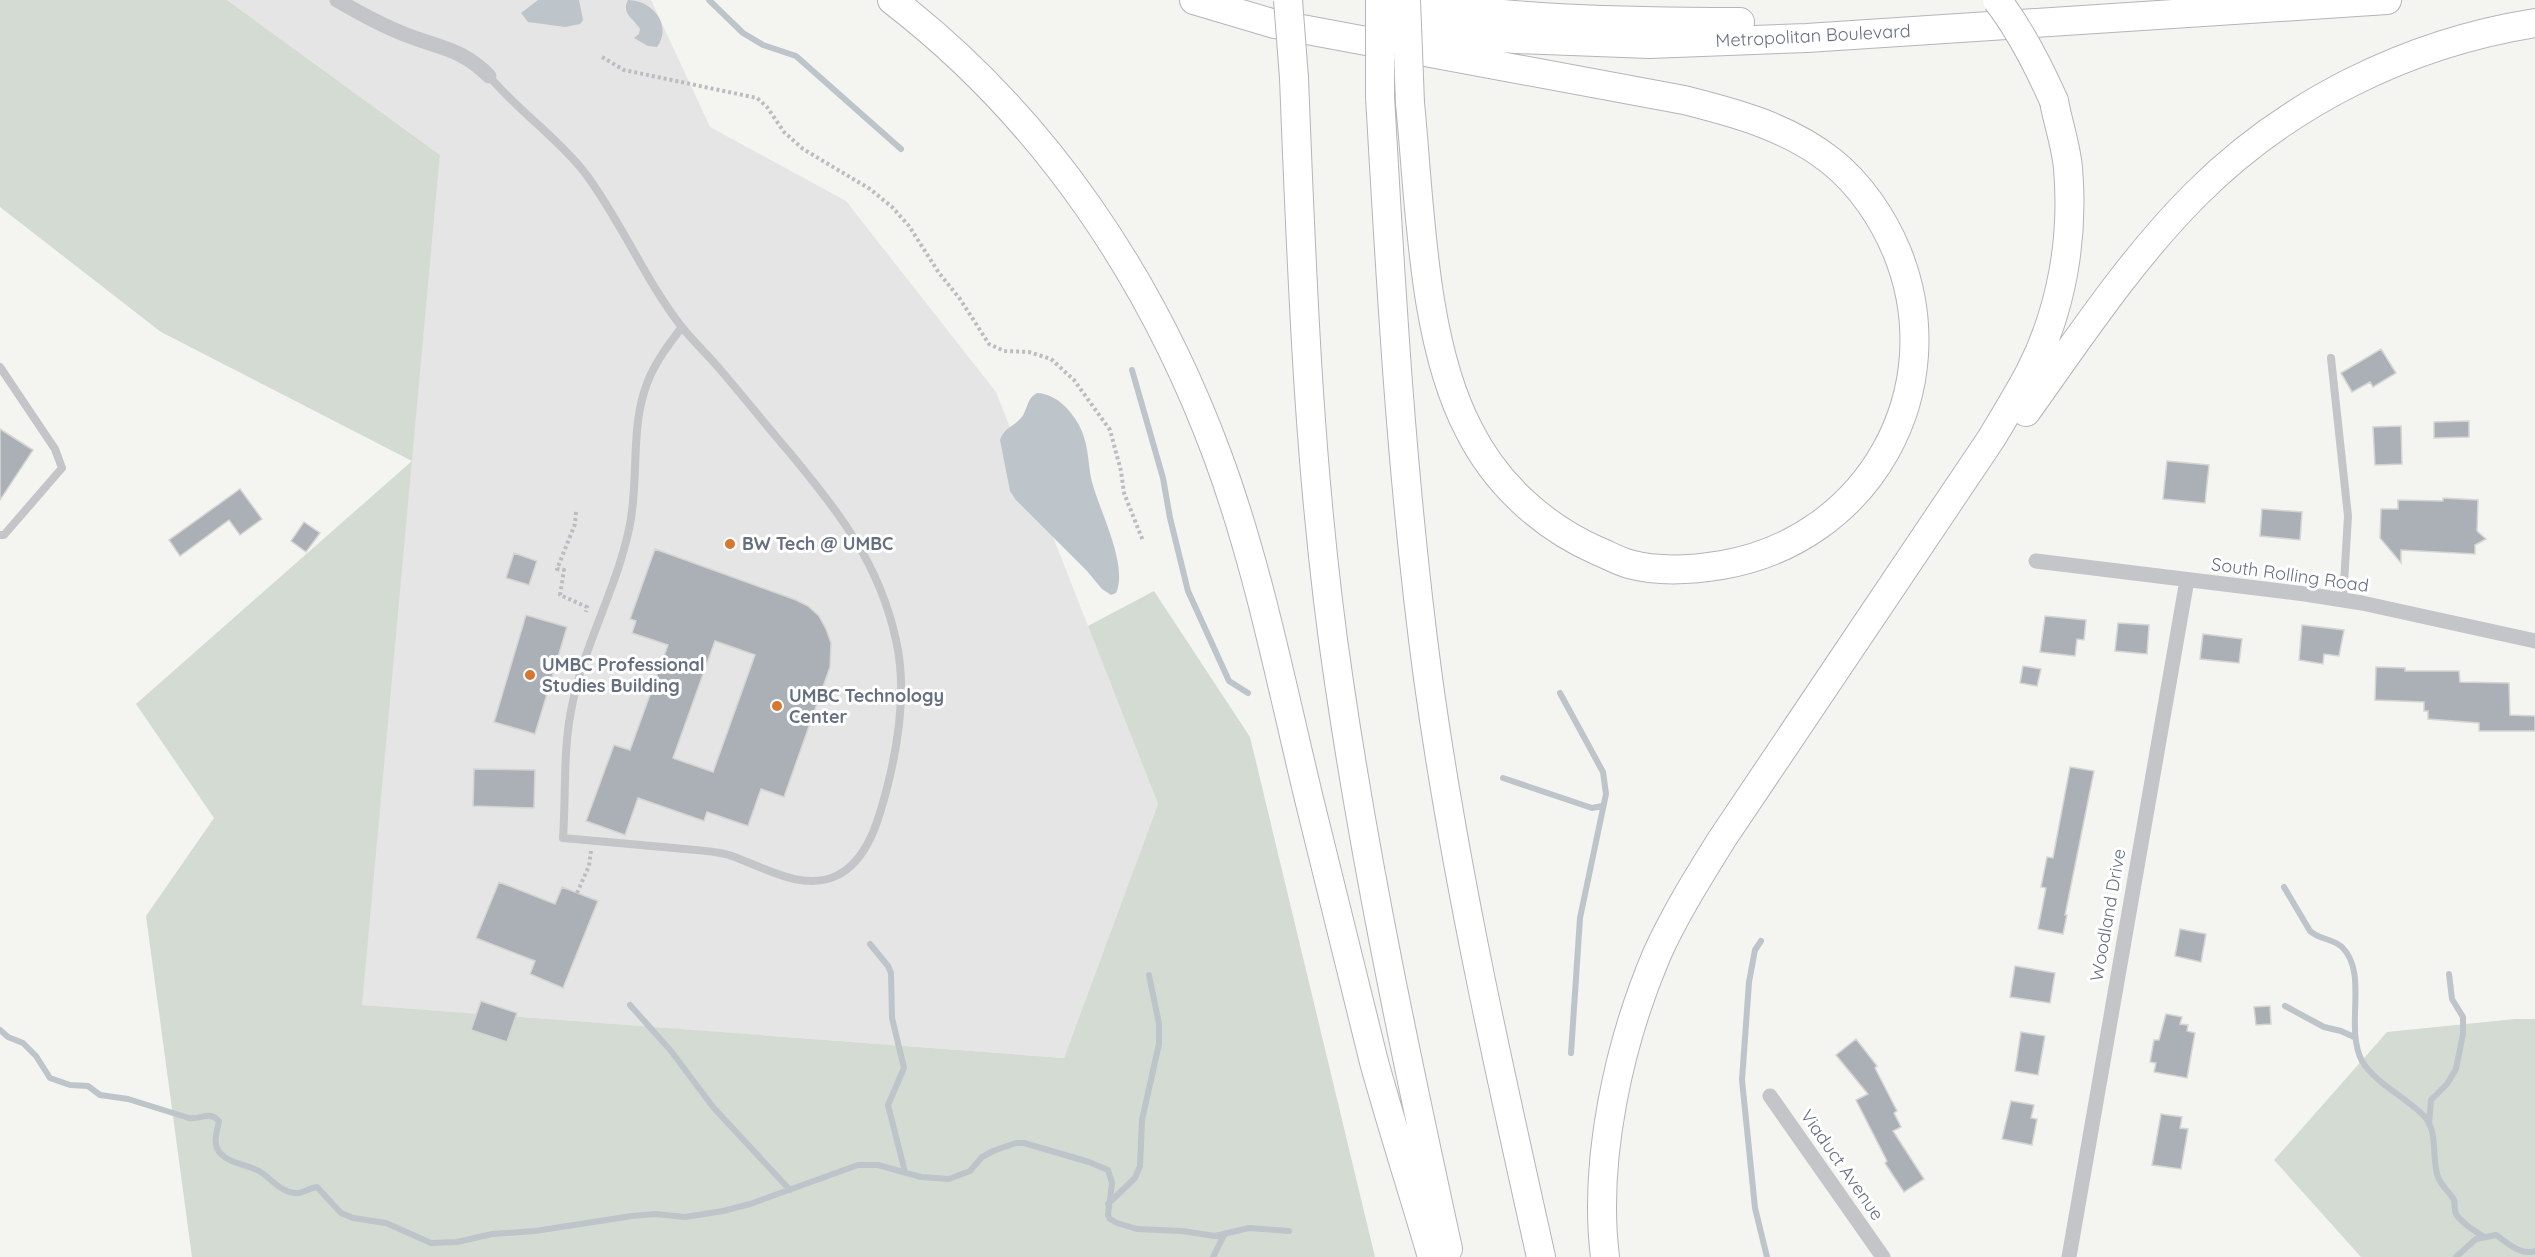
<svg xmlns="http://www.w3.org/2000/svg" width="2535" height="1257" viewBox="0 0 2535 1257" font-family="Quicksand,sans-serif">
<rect width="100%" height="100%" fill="#f4f4f1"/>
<path fill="#e4e5e4" d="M227,0h424l59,127 136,74 150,191 162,412 -94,254 -703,-53 79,-850z"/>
<path fill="#d4dbd2" d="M0,0h227l213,155 -78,850 702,53 94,-254 -70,-178 66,-35 96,146 125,520h-1183l-46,-341 68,-98 -78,-114 276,-243 -251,-129 -161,-125z
M2515,1019h20v238h-174l-87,-97 113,-128z"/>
<path fill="#bdc4ca" d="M538,0h41l4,20 -3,4 -15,3 -37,-5 -7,-9z
M628,0c24,0 45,25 29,47l-9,-1 -14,-8 5,-4 1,-5c-7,-12 -19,-15 -12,-29z
M1037,393c19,1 33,16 42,32 9,16 9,36 12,53 7,31 38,86 25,115l-5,2 -9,-6 -15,-18 -71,-71 -6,-9 -10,-51c4,-12 13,-13 21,-22 7,-8 5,-19 16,-25z"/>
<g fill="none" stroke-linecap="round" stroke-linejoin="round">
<path stroke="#bdc4ca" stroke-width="6" d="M709,0l34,33 20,12 33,11 105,93
M1132,370l31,108 7,40 18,73 41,90 19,12
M1560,693l43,79 3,22 -26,124 -9,135
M1503,778l89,30 10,-2
M2284,887l26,44c10,9 22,7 32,16 27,27 2,80 20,114 13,22 45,37 62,55 15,16 7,42 14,61 3,9 12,15 16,23 1,4 0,10 2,14 5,9 19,17 28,23
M1761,941l-6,9 -6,32 -7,98 13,128 12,49
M870,944l18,22 3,7 1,45 12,50 -16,37 17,67
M630,1005l41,46 42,56 77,83
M2285,1006l39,21 17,4 13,6
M0,1030l8,7 15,6 13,13 14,22 20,7 18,1 12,9 28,4 61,19c13,2 19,-8 30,3 -2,11 -7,23 1,32 10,11 26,11 39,18 12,7 21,21 36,22 7,1 14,-5 22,-6l24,26 12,5 33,5 45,20 26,-1 35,-8 43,-3 97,-15 23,-2 30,3 38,-6 27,-7 108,-39h20l43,12 28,2 21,-8 12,-14 11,-6 23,-8h8l65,19 19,8 4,13 -4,32 2,4 7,4 20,6 45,2 33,5 34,-8 40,3
M2429,1124l2,-24 16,-16 9,-15 7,-35v-17l-11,-18 -3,-25
M1108,1204l27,-26 5,-12 2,-46 17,-76v-20l-10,-49
M1213,1257l11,-22
M2456,1257l20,-18 20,-4c12,8 24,21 39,16"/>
</g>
<path fill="#abb0b7" stroke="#d5d6d4" stroke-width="1.5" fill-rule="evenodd" d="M2381,349l15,24 -23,14 -3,-5 -18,10 -11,-19z
M2469,421v16l-35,1v-16z
M2401,426l1,38 -27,1 -2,-38z
M0,429l33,21 -33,50z
M2167,461l42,4 -4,38 -42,-4z
M240,489l22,30 -22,16 -11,-15 -49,36 -11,-16z
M2443,498l35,2 -1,31 9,8 -11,6v9l-74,-4v13l-21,-25 1,-29h17v-9l45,1z
M2262,509l40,3 -2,28 -40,-4z
M304,522l16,11 -14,19 -15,-11z
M655,549l141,51 12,6 11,10 7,13 5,14 -1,24 -46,130 -23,-8 -13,37 -41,-14 -3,9 -66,-23 -13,37 -39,-14 28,-76 16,5 38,-105 -36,-12 4,-12 -6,-2zM715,641l40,14 -42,117 -40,-14z
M514,553l23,8 -8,24 -23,-7z
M526,615l41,12 -32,107 -41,-12z
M2045,616l41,4 -2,20 -7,-1 -2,17 -35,-4z
M2118,623l31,2 -2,29 -32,-3z
M2302,625l42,5 -5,26 -15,-2 -1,10 -24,-4z
M2203,634l39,5 -3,24 -39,-4z
M2023,666l18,3 -4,17 -17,-3z
M2376,667l29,1v3h54l1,11 49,1 1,32 25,1v15h-56v-8l-51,-4v-8h-4v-9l-49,-2z
M2070,767l24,4 -29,144h2l-4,19 -25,-5 8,-41 -5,-1 6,-30 6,1z
M474,769l61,1 -1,38 -61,-2z
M499,882l56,22 7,-17 36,14 -35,87 -33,-14 5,-13 -59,-23z
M2180,929l26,5 -5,28 -26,-6z
M2015,966l40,7 -5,30 -40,-6z
M481,1001l36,12 -10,29 -36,-12z
M2270,1006l1,18 -15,1 -2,-18z
M2166,1014l16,3 -2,7 8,1 -1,6 8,2 -8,45 -33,-6 2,-9 -6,-1 4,-22h5z
M2021,1032l24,4 -7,39 -23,-4z
M1856,1039l21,27 -2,2 22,43 -3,2 7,14 -8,4 31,48 -20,13 -19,-29 2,-2 -31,-61 12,-6 -32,-39z
M2011,1101l23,4 -3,13 6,1 -5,26 -30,-6z
M2161,1114l21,3 -2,11 8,1 -7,40 -29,-4z"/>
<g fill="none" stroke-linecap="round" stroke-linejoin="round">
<g stroke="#b3b5b9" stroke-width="30">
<path id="motorway" d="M892,0c152,117 260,278 326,457 41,111 64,231 92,346 22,86 42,173 64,259 18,65 39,130 58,195
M1194,0l81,24 409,76c52,13 104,27 147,61 29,23 52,57 66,91 56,138 -28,288 -175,313 -30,5 -64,7 -93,-1 -11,-3 -21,-9 -31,-13 -55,-24 -102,-67 -129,-121 -47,-89 -49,-227 -59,-327
M1395,0c114,20 229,22 345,22
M1395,30l121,9 134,5 157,-6 580,-38
M1294,78c8,202 15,404 45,604 28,191 68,379 109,567
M1380,96c11,195 22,389 48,582 27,195 70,387 113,579
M2026,412c53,-74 105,-153 170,-218 91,-91 212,-151 339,-171
M1605,1257c-12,-97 14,-214 52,-303 18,-40 42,-78 65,-115l269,-400c13,-22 27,-44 39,-67 32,-63 44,-134 38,-204 -2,-22 -10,-45 -14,-67"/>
</g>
<path stroke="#bcbdc0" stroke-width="4" stroke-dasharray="3 3" stroke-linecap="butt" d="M602,57l22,13 133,28 10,9 17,25 19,17 67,40 22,18 17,19 30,47 21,26 29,45 15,7 25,1 22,7 23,21 36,50 11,41 3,22 19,48
M576,512l-1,12 -18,45 7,1 -4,25 27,12 -1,5
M577,893l12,-27 2,-15"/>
<path stroke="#c3c5c9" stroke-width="8" d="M489,76c29,35 68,61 96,97 36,48 59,105 96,153 11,14 25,27 37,41 24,28 48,58 72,86 49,60 89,109 106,187 11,48 3,101 -9,148 -8,31 -19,73 -51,88 -35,16 -74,-10 -107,-21 -17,-5 -37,-5 -55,-7 -37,-3 -74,-7 -111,-10 3,-42 0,-86 8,-127 11,-63 45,-120 58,-182 11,-48 0,-102 19,-148 8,-20 21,-37 34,-54
M2331,358l17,158 -5,84
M0,367l55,82 7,19 -58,67h-4"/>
<path stroke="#c3c5c9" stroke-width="15" d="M337,0c24,14 49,28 75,37 32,12 51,13 77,39
M2036,561l269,33 57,9 173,38
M1770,1096l113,161
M2069,1257l118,-677"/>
<use href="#motorway" stroke="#fff" stroke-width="28"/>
<g stroke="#b3b5b9" stroke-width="30" stroke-linecap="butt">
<path id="motorway-bridge" d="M1288,0l6,78
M1406,0l4,103
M1997,0c24,31 41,65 57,101
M1380,96v-96"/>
</g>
<use href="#motorway-bridge" stroke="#fff" stroke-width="28"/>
</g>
<g fill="#d67630" stroke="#fff" stroke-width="2">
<circle cx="730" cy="544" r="6"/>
<circle cx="530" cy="675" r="6"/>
<circle cx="777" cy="706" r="6"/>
</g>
<g text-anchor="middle" stroke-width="6" stroke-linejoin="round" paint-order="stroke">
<g font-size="18" fill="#666f80" stroke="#fff">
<text transform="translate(1813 36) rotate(-3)" y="6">Metropolitan Boulevard</text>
<text transform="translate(2290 575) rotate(8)" y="6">South Rolling Road</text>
<text transform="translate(2108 915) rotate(-80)" y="6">Woodland Drive</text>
<text transform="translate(1842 1165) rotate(55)" y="6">Viaduct Avenue</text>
</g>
<g font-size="18" font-weight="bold" fill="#666f80" stroke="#fff" text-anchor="start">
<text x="742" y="550">BW Tech @ UMBC</text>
<text x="542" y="671">UMBC Professional<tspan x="542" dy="21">Studies Building</tspan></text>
<text x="789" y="702">UMBC Technology<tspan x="789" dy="21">Center</tspan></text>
</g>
</g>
</svg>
